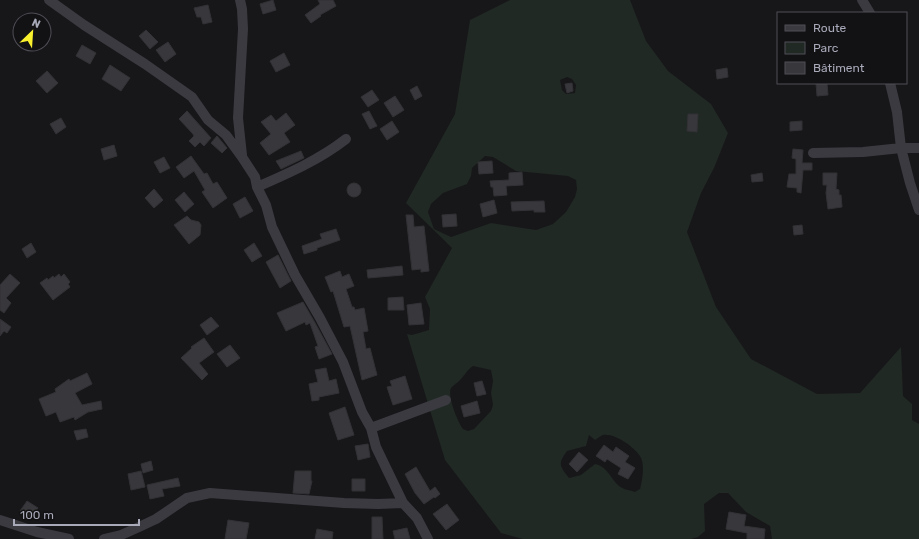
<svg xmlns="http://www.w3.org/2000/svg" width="919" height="539" viewBox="0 0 919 539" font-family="Rubik,sans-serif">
<rect width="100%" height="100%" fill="#171719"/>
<path fill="#202924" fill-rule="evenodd" d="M510,0h120l16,41 22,30 43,33 17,29 -14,35 -13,25 -14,39 29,75 35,52 66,35 43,-1 41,-46 2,49 9,8v16l7,4v115h-147l-2,-13 -24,-14 -18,-19h-9l-15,11 1,27 -7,6 -7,2h-168l-22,-6 -56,-73 -38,-126 5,1 17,-5 1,-21 -5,-12 27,-49 -46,-45 49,-89 15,-94zM567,77l5,2 4,6 -1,8 -9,1 -4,-4 -2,-10zM485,156l8,1 23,14 52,5 8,4 1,9 -2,8 -9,15 -13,12 -17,6 -45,-7 -40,14 -17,-8 -6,-17 3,-8 12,-11 24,-9 4,-8 1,-8zM473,366l18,4 2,11 -2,12 2,12 -2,6 -17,18 -6,2 -5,-2c-5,-7 -16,-33 -12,-41 2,-3 7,-5 9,-8 5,-5 7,-10 13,-14zM589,435l6,5c2,-1 5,-4 8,-5 12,-2 33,13 38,23 4,8 1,23 -1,31l-5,3c-5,-2 -11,-2 -16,-6 -8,-7 -12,-20 -24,-22l-14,11 -12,3c-10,-13 -11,-14 -2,-27l19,-5z"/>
<path fill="#38373b" stroke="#323135" d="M273,0l3,10 -13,4 -3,-10z
M318,0h15l3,6 -16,9 1,1 -10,7 -6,-8 15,-11z
M208,5l4,17 -9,2 -2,-7h-4l-3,-9z
M146,30l12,12 -8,7 -11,-13z
M168,42l8,12 -11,8 -9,-12z
M82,45l14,8 -6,11 -14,-8z
M284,53l6,12 -14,7 -6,-11z
M110,65l20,13 -9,13 -19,-12z
M727,68l1,9 -11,2 -1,-9z
M47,71l11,12 -11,10 -11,-12z
M572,83l1,8 -6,2 -2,-9z
M816,83h11l1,12 -11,1z
M417,86l5,10 -7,4 -5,-10z
M372,90l7,10 -11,7 -7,-10z
M395,96l9,14 -11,7 -9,-14z
M187,111l24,27 -7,8 -4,-4 -5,5 -6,-6 5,-5 -1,-2 -14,-15z
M369,111l8,15 -7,3 -8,-15z
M286,113l9,12 -11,8 6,9 -21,13 -9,-12 11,-9 -10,-12 10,-7 5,6z
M688,114h10l-1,18 -10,-1z
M61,118l5,9 -10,7 -6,-10z
M392,121l7,11 -12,8 -7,-11z
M802,121v9l-12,1v-9z
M217,136l10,12 -5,5 -11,-10z
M114,145l3,11 -13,4 -3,-11z
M793,149l10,1 -1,13h10v7h-9l-2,23 -4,-1v-4l-10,-1 2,-13h7v-15l-4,-1z
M301,151l3,7 -23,11 -5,-8z
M191,156l13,18 3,-1 6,11 4,-2 10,16 -14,10 -11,-16 3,-2 -11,-19 -10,7 -8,-11z
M164,157l6,11 -10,5 -6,-11z
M492,161l1,12 -14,1 -1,-12z
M522,172l1,13 -17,1 1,9 -13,1 -1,-9h-2l-1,-6 19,-1v-7z
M762,173l1,8 -11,1 -1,-7z
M823,173h14l-1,16 3,1v5h2l1,12 -14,2 -2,-16 1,-8h-4z
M347 190a7 7 0 1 1 14 0a7 7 0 1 1-14 0Z
M154,189l9,11 -9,8 -9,-10z
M184,192l10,12 -9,8 -10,-12z
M245,197l8,14 -13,7 -7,-14z
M494,200l3,13 -14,4 -3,-13z
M544,201l1,11h-11v-2l-22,1 -1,-9z
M456,214l1,12 -14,1 -1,-12z
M406,215h7l1,12 10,-1 5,45 -8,1v-3l-9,1z
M187,216l4,4 8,2 2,3 -1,10 -11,9 -15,-19z
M802,225l1,9 -9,1 -1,-9z
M336,229l4,11 -23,8v2l-13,4 -2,-8 20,-7 -2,-5z
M31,243l5,9 -9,6 -5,-9z
M254,243l8,13 -10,6 -8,-12z
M278,255l13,26 -11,7 -14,-26z
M402,266l1,9 -35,3 -1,-8z
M340,271l2,6 7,-3 5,12 -8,3 6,18h2l1,3 9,-2 4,23 -5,1 3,17 4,-1 7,27 -15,5 -12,-54 -6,1 -11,-36 -2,1 -6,-15z
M10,274l10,9 -14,15 5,5 -7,10 -4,-3v-25z
M59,274l2,3 3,-3 6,8 -2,2 2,3 -17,13 -13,-17 7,-5 1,2 5,-4 1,2z
M403,297l1,13h-16v-12z
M303,302l11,19 18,33 -13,5 -4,-12 3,-1 -8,-23 -4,2 -1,-3 -19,9 -9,-18z
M421,303l3,21 -15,1 -2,-20z
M211,317l8,9 -12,9 -7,-10z
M0,319l11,8 -4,6 -3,-2 -4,5z
M204,338l10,14 -15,11 9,11 -6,6 -21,-22 11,-10 -1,-1z
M230,345l10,13 -13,9 -10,-13z
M326,368l3,13 7,-2 3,14 -20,4v3l-7,1 -3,-17 9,-2 -3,-12z
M87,373l5,11 -17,9 7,12 19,-4 1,8 -14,3 -13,8 -1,-3 -14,5 -4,-10 -10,4 -7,-17 17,-7 -1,-3 14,-10 1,2z
M405,376l7,23 -19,6 -6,-18 5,-1 -2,-5z
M482,381l4,13 -9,2 -3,-13z
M477,401l3,12 -16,4 -3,-11z
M345,407l9,28 -16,5 -9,-27z
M86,429l2,8 -11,3 -3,-9z
M368,444l2,13 -12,3 -3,-14z
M604,445l9,7 3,-5 13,9 -4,6 10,6 -7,11 -10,-5 3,-6 -14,-9 -2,3 -9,-6z
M579,452l9,8 -11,12 -8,-8z
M151,461l2,9 -10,3 -2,-9z
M416,467l14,24 5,-4 5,7 -5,4 -1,-1 -10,7 -9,-11 -10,-19z
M141,471l4,16 -14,3 -3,-16z
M295,471h16v10h1l-3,13 -16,-1z
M178,478l2,8 -18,3 2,7 -14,3 -3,-14z
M352,479h13v12h-13z
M27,501l11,7 -7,10 -11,-7z
M447,504l12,16 -13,10 -13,-16z
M729,512l17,3 -2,11 21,3 -1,10h-17v-6l-21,-4z
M372,517h10l1,22h-11z
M228,520l21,3 -3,16h-21z
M407,528l3,11h-15l-2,-8z
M317,529l16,3 -1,7h-17z"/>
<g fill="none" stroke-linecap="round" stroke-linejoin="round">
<path stroke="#3a3a40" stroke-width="10" d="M49,0l35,25 61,39 47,33 16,23 18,15 16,22 13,20 2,10 9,18 6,22 23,48 25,43 23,44 19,50 9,16 5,19 27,56 14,15 11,21
M240,0l2,9 1,20 -5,89 4,37
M862,0l8,13
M890,83l7,29 4,36 9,35 9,27
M813,153l50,-1 38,-4h18
M257,187c32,-14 62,-27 89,-48
M371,428l75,-28
M0,520l37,12 32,7
M104,539l17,-4 18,-8 17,-8 31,-21 23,-5 134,10 34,1 25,-1"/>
</g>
<rect x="777" y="12" width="130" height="72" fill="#121214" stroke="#4e4e56"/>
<rect x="785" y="25" width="20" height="6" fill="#3a3a40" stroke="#4e4e56"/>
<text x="813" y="32" font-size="12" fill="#a8a9b9">Route</text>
<rect x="785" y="42" width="20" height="12" fill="#202924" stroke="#4e4e56"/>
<text x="813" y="52" font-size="12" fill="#a8a9b9">Parc</text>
<rect x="785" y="62" width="20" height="12" fill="#38373b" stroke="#4e4e56"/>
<text x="813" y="72" font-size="12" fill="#a8a9b9">Bâtiment</text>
<g transform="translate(32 32) rotate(25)"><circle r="19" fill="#121214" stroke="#4e4e56"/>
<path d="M0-3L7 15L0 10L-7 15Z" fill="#f9f12e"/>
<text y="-6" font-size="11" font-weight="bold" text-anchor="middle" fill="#a8a9b9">N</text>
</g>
<path d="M14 519v6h125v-6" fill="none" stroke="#a8a9b9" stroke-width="2"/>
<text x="20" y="519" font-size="12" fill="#a8a9b9" stroke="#121214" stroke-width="3" paint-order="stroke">100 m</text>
</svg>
